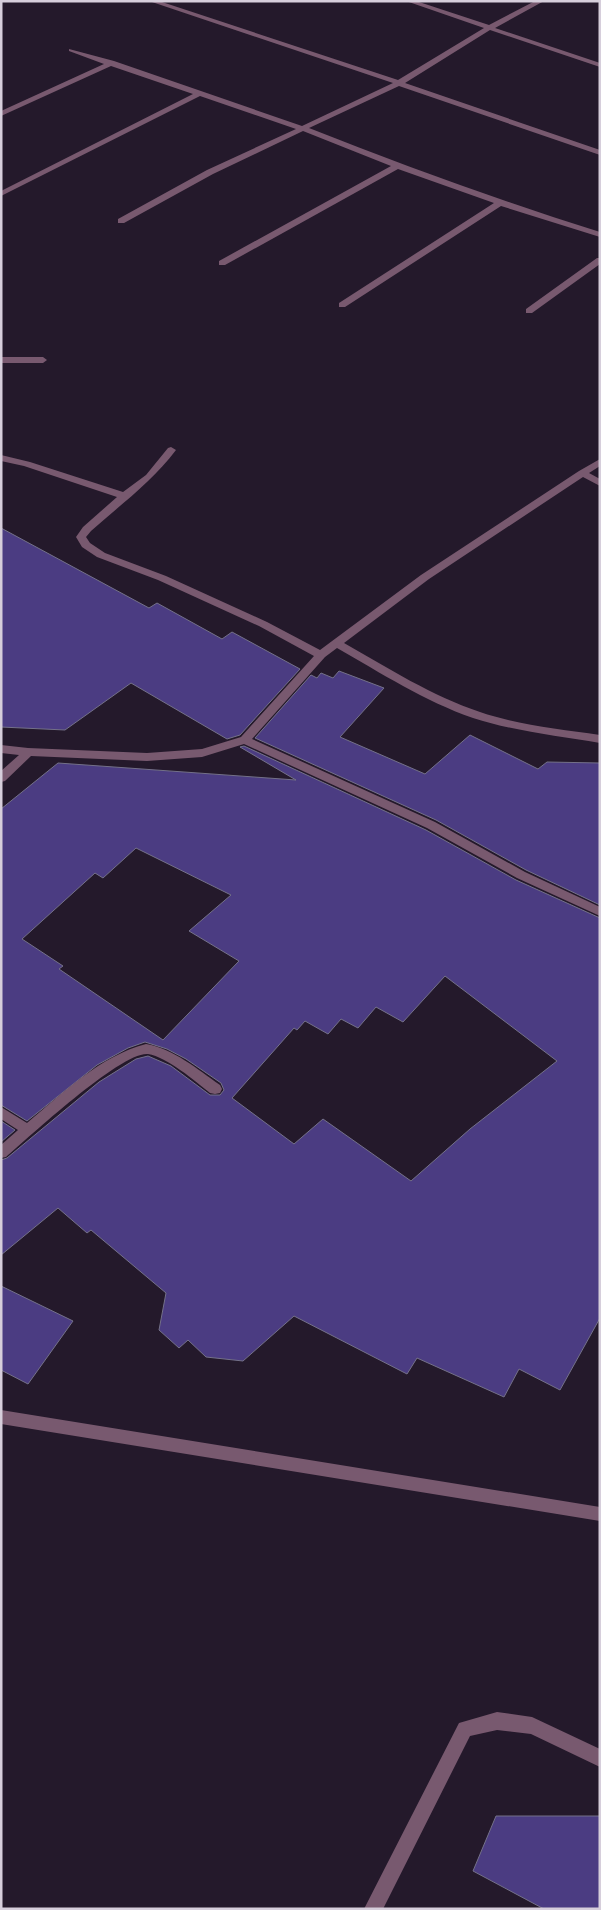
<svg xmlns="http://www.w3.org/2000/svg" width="601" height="1910" viewBox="0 0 601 1910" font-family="'Work Sans',sans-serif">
<rect width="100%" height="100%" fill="#24192b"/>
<path fill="#4b3c82" stroke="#747189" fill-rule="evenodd" d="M1,528l148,80 8,-5 65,36 10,-7 68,37 -60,66 -13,4 -96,-56 -66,47 -64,-3z
M339,671l45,17 -44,49 85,37 45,-39 68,34 9,-7 53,1v142l-74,-35 -90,-50 -181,-82 56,-63 6,3 4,-5 12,5z
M244,746l182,84 90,50 84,38v400l-40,72 -41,-21 -15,28 -87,-39 -10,16 -113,-58 -51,45 -37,-4 -18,-17 -9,8 -20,-18 7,-37 -75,-63 -4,3 -29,-25 -57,47v-95l6,-2 92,-76 37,-23 12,-3 23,10 39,29h10l4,-5 -3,-7 -35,-24 -19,-10 -22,-7 -17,6 -31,17 -70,56 -26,-16v-296l57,-46 238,17 -56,-33zM136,848l95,47 -42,36 50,30 -76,79 -104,-71 4,-3 -41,-27 73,-66 8,5zM445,976l112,85 -87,68 -59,52 -88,-62 -29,25 -62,-46 62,-70 3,2 8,-9 23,13 13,-15 17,9 18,-21 27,15z
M1,1121l14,9 -14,12z
M1,1286l72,35 -45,63 -27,-14z
M496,1816h104v93h-56l-71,-38z"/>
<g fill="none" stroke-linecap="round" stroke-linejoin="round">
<path fill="#78596f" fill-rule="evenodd" d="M149,1h10l239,79 86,-52 -78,-27h10l73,24 46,-24h9l-49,27 105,35v4l-110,-37 -85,53 195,67v5l-201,-69 -90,42c96,38 192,73 291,104v5l-99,-31 -156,101h-6v-4l155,-100 -96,-34 -173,96h-6v-4l172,-95 -88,-35 -90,43 -89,49h-6v-4l89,-49 89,-41 -96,-33 -199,100v-5l192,-97 -82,-28 -110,50v-5l103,-47 -35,-13v-2l45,12 188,65 91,-43z
M597,258h3v6l-68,49h-6v-4z
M1,357h42l4,3 -4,3h-42z
M171,447l5,3c-24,32 -56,55 -85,81l-5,6 4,6 15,10 61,23 101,46 53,28 101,-75 158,-104 21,-12v7l-11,7 11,6v7l-17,-9 -154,102 -85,64c44,25 88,53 136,69 38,13 80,17 120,23v8c-42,-7 -87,-12 -127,-25 -49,-17 -92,-45 -136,-70l-12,9 -73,82 183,83 90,50 75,35v9l-83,-38 -90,-50 -183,-84 -42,13 -55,4 -116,-5 -26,25 -4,1v-11l18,-16 -18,-2v-8l27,3 119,5 55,-4 39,-12 73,-81 -55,-30 -101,-46 -61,-23 -15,-10 -6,-10 7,-10 34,-30 -93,-31 -23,-5v-6l29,7 93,30 23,-17 22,-27z
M146,1044c28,5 51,25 74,41l2,4 -2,4 -5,1 -5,-1c-15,-12 -43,-36 -62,-39 -26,-3 -119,83 -142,103l-5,1v-13l17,-15 -17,-11v-12l26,16c36,-30 73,-67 119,-79z
M1,1410l599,97v14l-599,-97z
M497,1712l35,5 68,32v18l-69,-33 -34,-4 -27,6 -87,173h-19l95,-186z"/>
</g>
<rect width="601" height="1910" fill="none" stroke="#d6cedb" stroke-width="5"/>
</svg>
